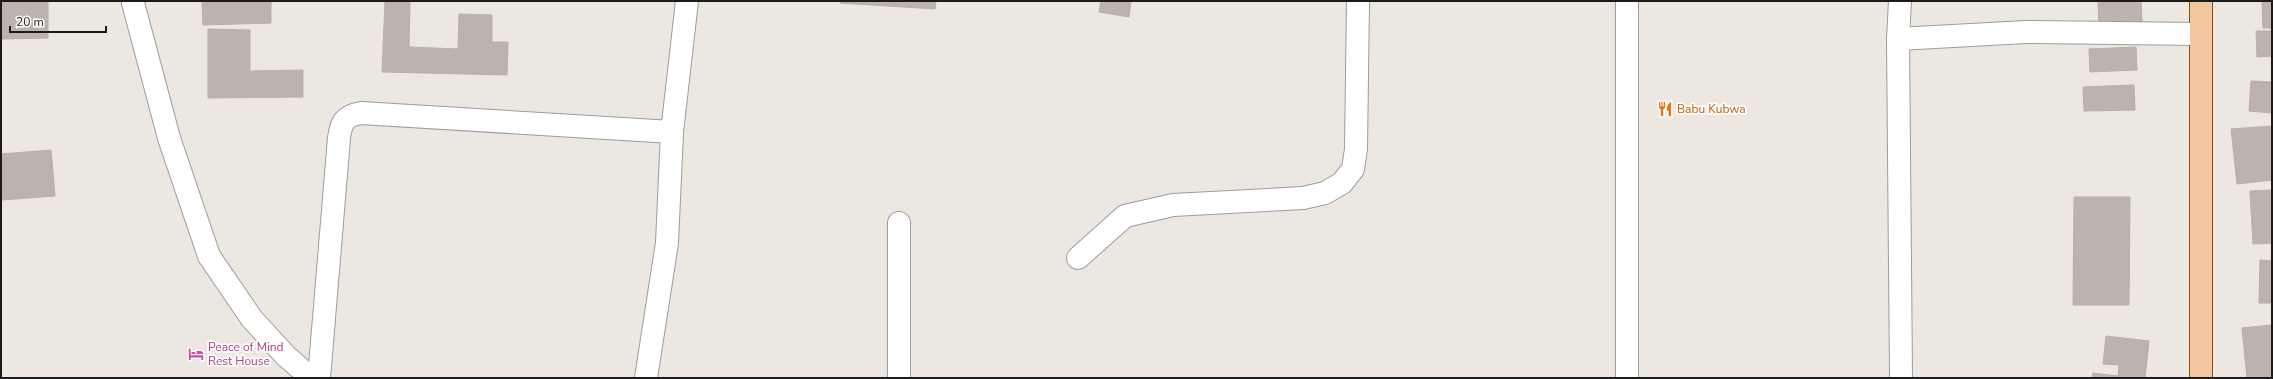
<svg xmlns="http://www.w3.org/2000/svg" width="2273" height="379" viewBox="0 0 2273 379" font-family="'Nunito Sans',sans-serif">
<rect width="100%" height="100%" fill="#ece7e1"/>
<path fill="#bcb2ae" stroke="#bcada5" d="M1,1h47v37l-47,1z
M202,1h69v22l-68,2z
M385,1h25l-1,46 49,2 1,-35 33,1v27h16l-1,33 -125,-3z
M840,1h96l-1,8 -95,-6z
M1101,1h30l-2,16 -30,-5z
M2098,1h43l1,22 -43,3z
M2262,1h10v27h-9z
M208,29l42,1v41l53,-1v27l-95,1z
M2256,31h16v25l-15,1z
M2136,47l1,23 -47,2 -1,-23z
M2251,81l21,1v31l-23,-2z
M2252,82l20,2v25l-22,-2z
M2134,85l1,25 -51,1 -1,-24z
M2272,126v54l-35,4 -6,-55z
M51,150l4,46 -54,4v-46z
M2272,190v53l-19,1 -3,-53z
M2074,197h56l-1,108h-56z
M2260,260l12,1v42h-13z
M2272,325v53h-25l-5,-50z
M2106,336l43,5 -4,37h-53l1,-5 25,3 1,-11 -16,-1z"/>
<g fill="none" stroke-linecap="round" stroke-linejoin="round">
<g stroke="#9c9c9c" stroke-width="24">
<path id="minor" d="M1900,1l-2,38 3,339
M133,3l36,135 40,118 43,63 34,37 25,22
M1898,39l128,-7 174,2
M1078,258l47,-42 48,-11 130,-7 22,-5 17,-10 11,-14 3,-20 2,-148
M319,378l20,-240c2,-15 5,-22 22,-25l311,19
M646,378l21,-135 5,-111 15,-131
M899,378v-155
M1627,378v-377"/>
</g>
<g stroke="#86510c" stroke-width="24">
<path id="major" d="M2201,1v377"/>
</g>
<use href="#minor" stroke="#fff" stroke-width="22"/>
<use href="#major" stroke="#f3c69f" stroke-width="22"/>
</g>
<defs>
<g id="restaurant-bare" transform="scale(1.2)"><path d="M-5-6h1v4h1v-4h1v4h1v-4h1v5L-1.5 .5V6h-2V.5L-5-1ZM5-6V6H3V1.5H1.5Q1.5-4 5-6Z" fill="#e8710a" stroke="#fff" stroke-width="2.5" paint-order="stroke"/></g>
<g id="hotel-bare" transform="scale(1.2)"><path d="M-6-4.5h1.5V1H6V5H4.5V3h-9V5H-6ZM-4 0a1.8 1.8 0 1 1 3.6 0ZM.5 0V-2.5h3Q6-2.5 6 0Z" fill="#d1479c" stroke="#fff" stroke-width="2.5" paint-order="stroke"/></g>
</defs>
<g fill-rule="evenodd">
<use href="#restaurant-bare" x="1665" y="109"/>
<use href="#hotel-bare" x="196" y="354"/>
</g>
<g text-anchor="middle" stroke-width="3.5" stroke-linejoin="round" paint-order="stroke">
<g font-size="12" fill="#c56008" stroke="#fff" text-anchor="start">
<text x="1677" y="113">Babu Kubwa</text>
</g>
<g font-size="12" fill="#b23c85" stroke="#fff" text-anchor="start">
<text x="208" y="351">Peace of Mind<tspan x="208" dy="14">Rest House</tspan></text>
</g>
</g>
<rect width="2273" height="379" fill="none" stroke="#1b1b1b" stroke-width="4"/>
<path d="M10 26v6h96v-6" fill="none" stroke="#1b1b1b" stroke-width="2"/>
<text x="16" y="26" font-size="12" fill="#1b1b1b" stroke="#ffffff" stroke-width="3" paint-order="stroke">20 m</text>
</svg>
